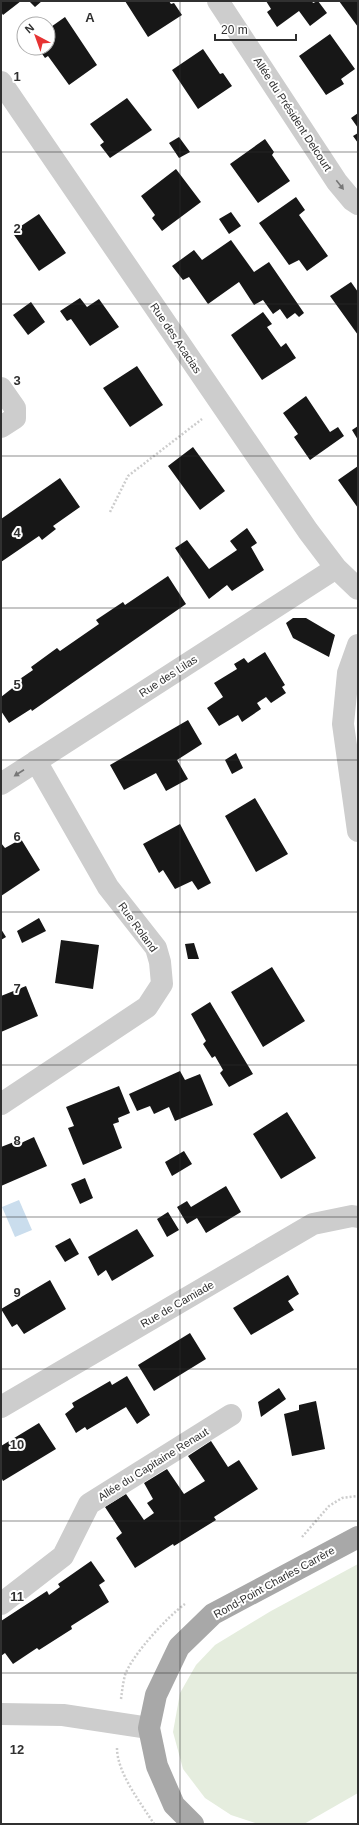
<svg xmlns="http://www.w3.org/2000/svg" width="359" height="1825" viewBox="0 0 359 1825" font-family="Arial,sans-serif">
<rect width="100%" height="100%" fill="#fff"/>
<path fill="#e5edde" d="M358,1564v229l-54,31h-46l-27,-9 -26,-17 -22,-29 -10,-37 7,-39 16,-28 19,-20 56,-34z"/>
<path fill="#cadded" d="M19,1200l13,30 -17,7 -13,-30z"/>
<path fill="#171717" d="M1,1h20l-18,14 -2,-3z
M29,1h13l-7,6z
M125,1h44l2,3 3,-1 8,12 -34,22z
M266,1h46l1,2 5,-2 9,12 -17,13 -11,-15 -22,16 -10,-15 4,-3z
M339,1h19v26z
M65,17l32,48 -28,20 -21,-29 -3,2 -7,-10h10v-19z
M330,34l25,35 -14,10 3,5 -18,11 -27,-39z
M203,49l17,25 3,-1 9,13 -34,23 -26,-39z
M127,98l25,32 -42,28 -10,-13 4,-3 -14,-18z
M358,113v15l-7,-10z
M358,133v10l-5,-7z
M179,137l11,15 -11,6 -10,-15z
M265,139l9,13 -2,3 18,26 -32,22 -28,-39z
M176,169l25,33 -39,29 -10,-13 3,-3 -14,-19z
M296,197l9,13 -6,5 29,41 -21,15 -8,-11 -10,5 -30,-42z
M231,212l10,14 -12,8 -10,-15z
M39,214l27,39 -27,18 -27,-39z
M231,240l23,32 15,-10 35,51 -5,4 -4,-4 -8,6 -7,-10 -7,5 -10,-14 -9,5 -15,-23 -31,22 -19,-27 -6,3 -11,-14 22,-16 8,10z
M351,282l7,10v43l-28,-39z
M80,298l7,9 12,-8 20,28 -29,19 -19,-27 -4,2 -7,-10z
M31,302l14,20 -17,13 -15,-20z
M263,312l9,12 -5,3 14,20 5,-4 10,15 -34,22 -31,-45z
M137,366l26,39 -33,22 -27,-39z
M306,396l24,36 8,-5 6,9 -34,24 -16,-23 4,-3 -15,-21z
M358,426v14l-6,-10z
M193,447l32,44 -25,19 -32,-44z
M358,466v42l-20,-28z
M60,478l20,29 -27,19 3,3 -14,11 -3,-4 -38,26v-43z
M247,528l10,15 -6,4 13,23 -32,21 -5,-6 -18,14 -34,-51 12,-8 22,29 28,-19 -7,-9z
M168,576l18,28 -154,107 -1,-2 -22,14 -8,-12v-14l14,-11 -1,-3 19,-13 -2,-3 26,-19 3,3 39,-27 -3,-4 27,-18 2,3z
M293,618h13l29,17 -6,22 -36,-19 -7,-15z
M265,652l20,33 -3,2 4,6 -15,10 -5,-6 -9,6 4,6 -19,13 -4,-7 -19,11 -12,-18 16,-11 -9,-14 23,-14 -3,-5 10,-6 4,5z
M188,720l14,24 -25,16 11,19 -22,12 -10,-18 -32,17 -14,-25z
M236,753l7,15 -11,6 -7,-14z
M255,798l33,56 -32,18 -31,-56z
M180,824l31,59 -13,7 -6,-9 -17,8 -12,-19 -4,3 -16,-29z
M21,839l19,31 -39,26v-53l4,5z
M39,918l7,13 -24,12 -5,-12z
M1,929l5,8 -5,3z
M61,940l38,5 -6,44 -38,-6z
M194,943l5,16h-11l-3,-15z
M272,967l33,54 -42,26 -32,-55z
M26,986l12,30 -37,16v-36z
M210,1002l43,72 -24,13 -9,-14 3,-3 -8,-14 -3,2 -9,-14 3,-3 -15,-27z
M180,1071l5,9 15,-6 13,31 -38,16 -6,-14 -15,7 -4,-8 -13,5 -8,-17z
M119,1086l11,27 -12,5 1,4 -6,2 9,24 -39,17 -15,-37 6,-2 -8,-19z
M287,1112l29,46 -35,21 -28,-45z
M34,1137l13,29 -46,20v-39l18,-7 2,3z
M184,1151l8,13 -20,12 -7,-14z
M85,1178l8,20 -13,6 -9,-20z
M226,1186l15,26 -35,21 -9,-15 -10,6 -10,-17 10,-6 4,6z
M168,1212l11,18 -12,7 -10,-18z
M137,1229l17,27 -42,25 -6,-11 -8,6 -10,-19z
M70,1238l9,16 -14,8 -10,-16z
M288,1275l11,19 -11,7 6,9 -43,25 -18,-27z
M50,1280l16,29 -42,25 -7,-10 -5,3 -11,-18z
M190,1333l16,26 -52,32 -16,-26z
M127,1376l23,39 -13,9 -11,-17 -39,23 -2,-3 -9,6 -11,-19 9,-7 -2,-4 38,-22 2,4z
M279,1388l7,11 -25,18 -3,-15z
M316,1401l9,48 -33,7 -8,-42 15,-4v-5z
M39,1423l17,26 -53,32 -2,-4v-31z
M211,1441l17,26 11,-7 19,29 -44,28 2,3 -42,26 -1,-2 -38,24 -19,-30 6,-5 -17,-26 21,-13 18,26 10,-7 -7,-10 6,-4 -9,-16 23,-14 17,25 21,-13 -17,-25z
M91,1561l14,20 -6,4 10,17 -38,24 1,3 -33,21 -2,-2 -24,16 -8,-11 -4,3v-35l46,-30 2,4 11,-8 -2,-3z"/>
<g fill="none" stroke-linecap="round" stroke-linejoin="round">
<path stroke="#cdcdcd" stroke-width="2.5" stroke-dasharray="2 2" stroke-linecap="butt" d="M110,512l18,-36 74,-57
M302,1537l27,-31 13,-8 16,-2
M121,1699c1,-8 2,-16 4,-24 7,-20 43,-59 60,-71
M117,1748c0,25 24,55 37,76"/>
<path stroke="#cdcdcd" stroke-width="22" d="M218,1l119,181 15,18 6,4
M1,82l307,449 28,37 22,21
M1,388l14,20v10l-14,9
M358,645l-10,28 -5,51 15,107
M1,784l335,-216
M1,1104l146,-97 15,-23 -2,-22 -4,-14 -48,-61 -72,-126
M1,1407l312,-183 39,-8 6,1
M1,1604l62,-48 26,-52 142,-89
M1,1714l62,1 86,13"/>
<path stroke="#a8a8a8" stroke-width="22" d="M193,1824l-19,-19 -17,-39 -8,-38 7,-33 23,-48 34,-33 145,-77"/>
</g>
<defs><path id="oneway-solid" d="M-6-.8H1V-3.2L6.5 0L1 3.2V.8H-6Z"/></defs>
<g fill="#777">
<use href="#oneway-solid" transform="translate(340 185) rotate(52)"/>
<use href="#oneway-solid" transform="translate(19 773) rotate(147)"/>
</g>
<path fill="none" stroke="#303030" stroke-width="1" stroke-opacity="0.55" d="M180,1v1823M1,152h357M1,304h357M1,456h357M1,608h357M1,760h357M1,912h357M1,1065h357M1,1217h357M1,1369h357M1,1521h357M1,1673h357"/>
<g text-anchor="middle" stroke-width="4" stroke-linejoin="round" paint-order="stroke">
<g font-size="11" fill="#303030" stroke="#fff">
<text transform="translate(293 114) rotate(57)" y="4">Allée du Président Delcourt</text>
<text transform="translate(176 338) rotate(56)" y="4">Rue des Acacias</text>
<text transform="translate(168 676) rotate(-33)" y="4">Rue des Lilas</text>
<text transform="translate(138 927) rotate(54)" y="4">Rue Roland</text>
<text transform="translate(177 1304) rotate(-30)" y="4">Rue de Camiade</text>
<text transform="translate(153 1464) rotate(-32)" y="4">Allée du Capitaine Renaut</text>
<text transform="translate(274 1582) rotate(-29)" y="4">Rond-Point Charles Carrère</text>
</g>
</g>
<g font-size="13" text-anchor="middle" font-weight="bold" fill="#303030" stroke="#fff" stroke-width="4" stroke-linejoin="round" paint-order="stroke">
<text x="90" y="22">A</text>
<text x="17" y="81">1</text>
<text x="17" y="233">2</text>
<text x="17" y="385">3</text>
<text x="17" y="537">4</text>
<text x="17" y="689">5</text>
<text x="17" y="841">6</text>
<text x="17" y="993">7</text>
<text x="17" y="1145">8</text>
<text x="17" y="1297">9</text>
<text x="17" y="1449">10</text>
<text x="17" y="1601">11</text>
<text x="17" y="1754">12</text>
</g>
<rect width="359" height="1825" fill="none" stroke="#303030" stroke-width="4"/>
<g transform="translate(36 36) rotate(319)"><circle r="19" fill="#ffffff" stroke="#acacac"/>
<path d="M0-3L7 15L0 10L-7 15Z" fill="#e63333"/>
<text y="-6" font-size="11" font-weight="bold" text-anchor="middle" fill="#303030">N</text>
</g>
<path d="M215 34v6h81v-6" fill="none" stroke="#303030" stroke-width="2"/>
<text x="221" y="34" font-size="12" fill="#303030" stroke="#ffffff" stroke-width="3" paint-order="stroke">20 m</text>
</svg>
